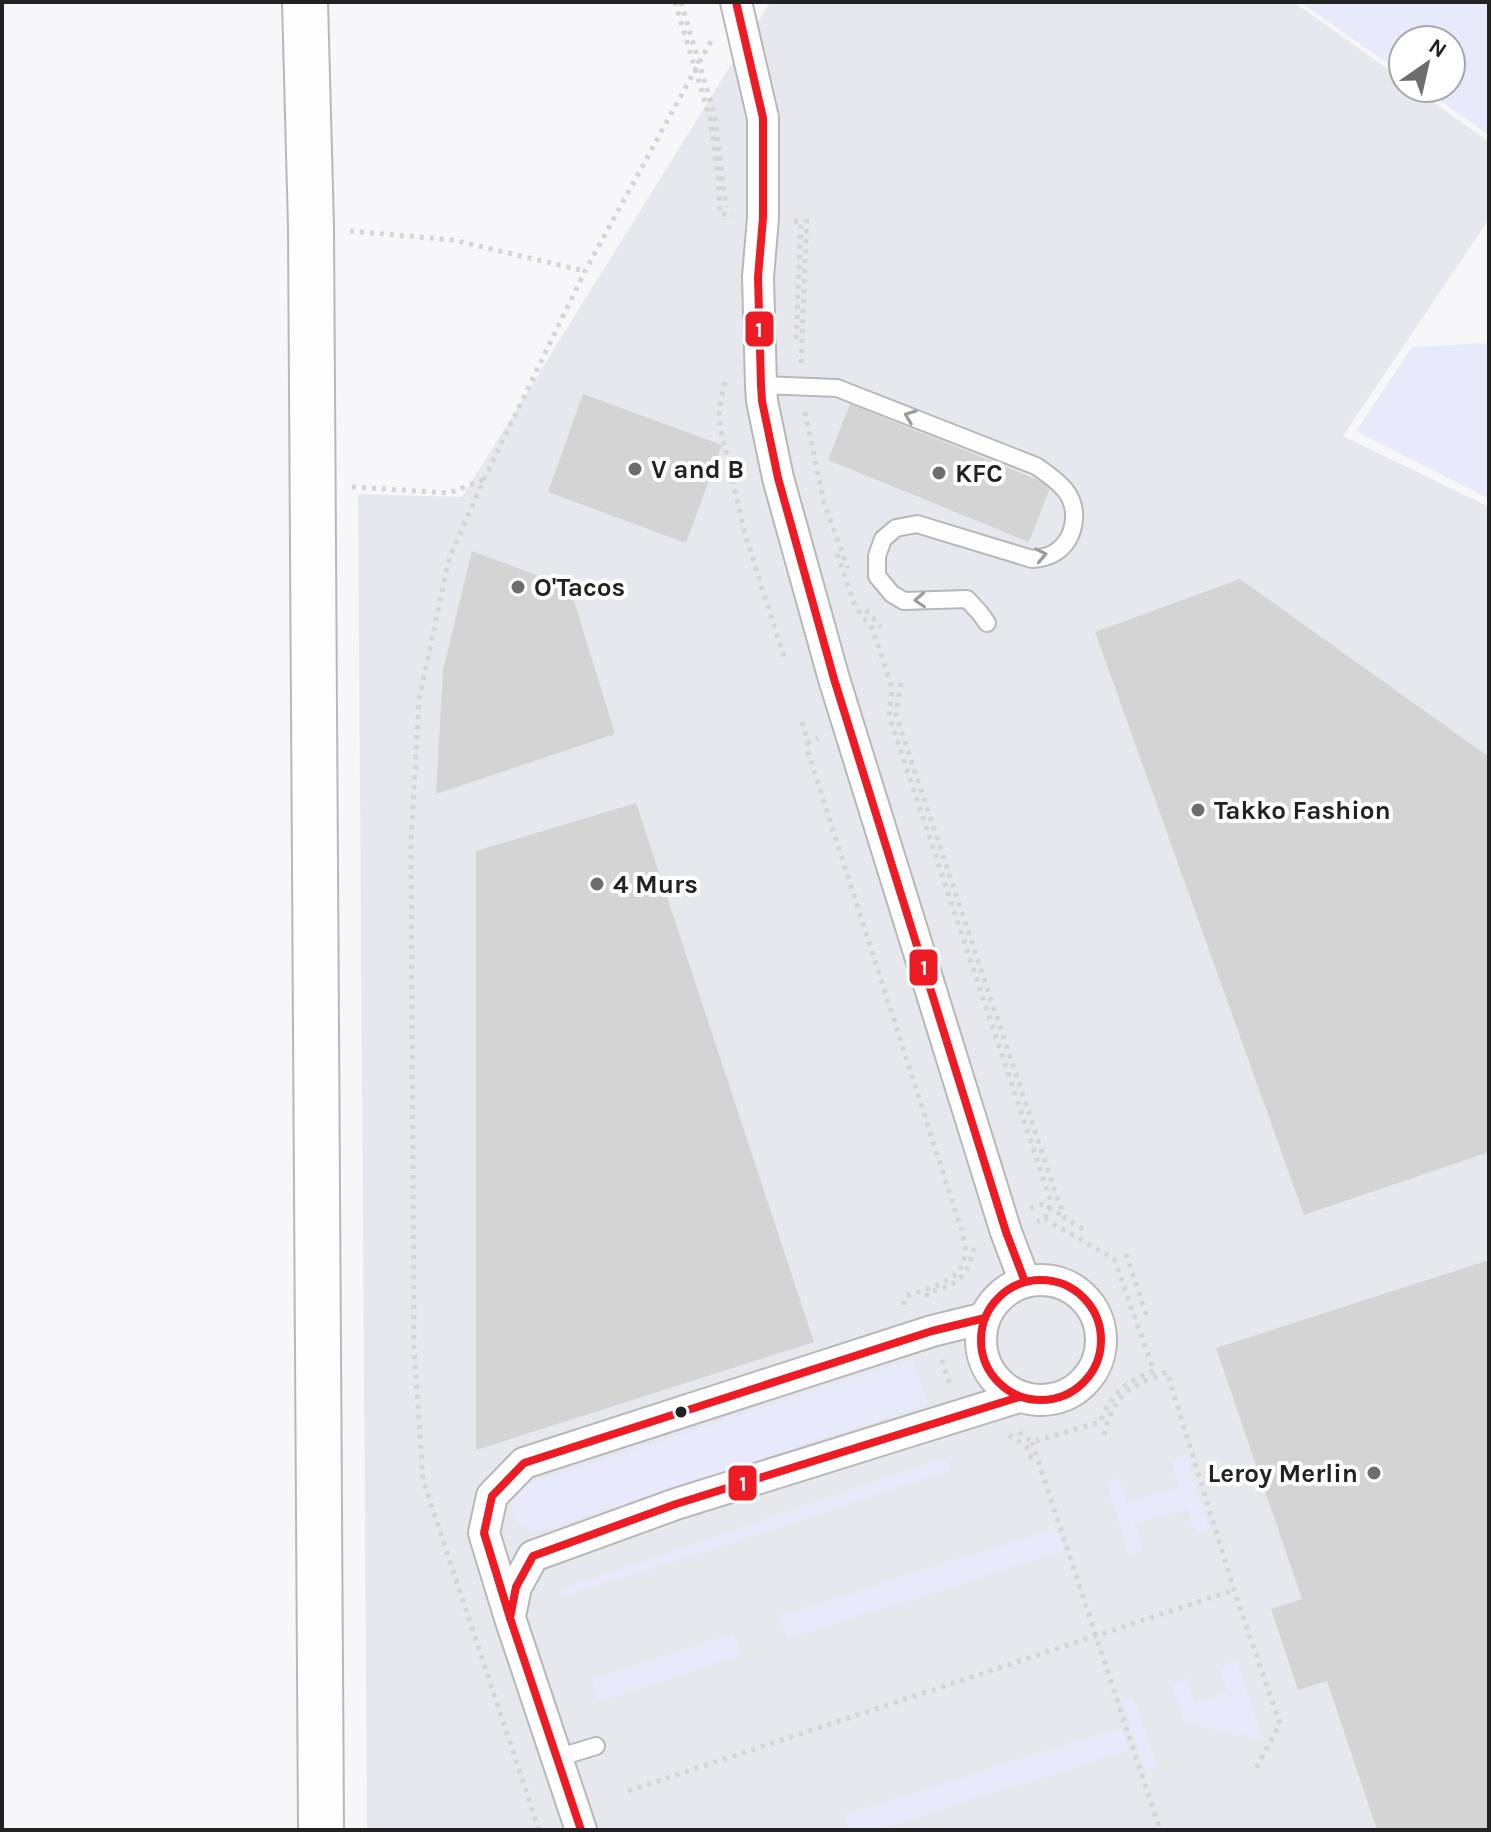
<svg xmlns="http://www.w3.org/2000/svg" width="1491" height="1832" viewBox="0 0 1491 1832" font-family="Karla,sans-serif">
<rect width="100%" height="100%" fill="#f7f7f9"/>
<path fill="#e7e7ee" d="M770,2h524l109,78v8h11l75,54v77l-146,217 146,71v1323h-1122l-9,-1336 104,3z"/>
<path fill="#e8e9fa" d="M1300,2h189v133l-67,-47h29v-48h-48v34z
M1489,343v156l-133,-68 56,-84z
M912,1359l16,45 -382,125c-33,8 -49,-27 -19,-45z
M1185,1456l24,73 -14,4 -9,-25 -52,16 9,26 -14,4 -23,-72 13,-4 8,25 52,-16 -8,-26z
M946,1458l4,13 -391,127 2,-9z
M1056,1528l8,23 -277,87 -8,-22z
M734,1634l7,21 -143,46 -6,-21z
M1237,1661l25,78 -77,-16 -14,-39 15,-6 8,25 34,-11 -8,-25z
M1133,1697l24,70 -11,4 -23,-71z
M1122,1727l7,23 -255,80h-24l-5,-15z"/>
<path fill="#d4d4d4" d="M583,394l139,51 -36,98 -138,-51z
M850,404l201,81 -22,57 -201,-82z
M472,551l98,37 45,146 -179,60 7,-124z
M1240,579l249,178v395l-185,63 -209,-583z
M636,803l178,539 -338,108v-599z
M1489,1260v570h-112l-50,-149 -29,9 -27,-81 31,-10 -86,-251z"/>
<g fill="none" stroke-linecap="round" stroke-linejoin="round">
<g stroke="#b8b8ba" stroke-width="20">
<path id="service" d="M761,385l76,3 199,78c10,7 21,14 29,24 15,19 11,48 -9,62 -7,5 -15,6 -24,7l-115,-35 -21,4 -13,11 -6,17v20l15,18 12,7 63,-2 13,14 7,10
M557,1758l39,-12"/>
</g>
<g stroke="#b8b8ba" stroke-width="34">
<path id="minor" d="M736,2l27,116v100l-5,59 3,108 1,16 16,77 56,201 172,553 19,50
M981 1340a60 60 0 1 1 120 0a60 60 0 1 1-120 0Z
M510,1616l6,-29 17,-31 143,-52 343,-107
M581,1830l-71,-212 -26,-85 8,-37 32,-33 408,-132 53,-13"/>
</g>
<g stroke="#b8b8ba" stroke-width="48">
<path id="primary" d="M305,2l6,225 10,1603"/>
</g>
<path stroke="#d5d5d6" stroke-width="5" stroke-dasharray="4 6" stroke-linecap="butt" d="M675,2l35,117 8,58 2,37 13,1
M681,2l34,115 11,90
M794,221l7,1 -5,119
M350,231l103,9 132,31
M801,363l6,-147
M725,382l-6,27 1,17 25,108 40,126
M805,412l19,91 24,65
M352,487l97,6 34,-13
M837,554l18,52 17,22 11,32 9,28 -3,28 162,486 -6,17 -8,3
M866,610l15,17
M901,683l-5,32 162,485 7,18 23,14
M802,722l6,20 10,-4
M808,742l-2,4 155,483
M1030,1208l13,-4 21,13
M1126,1254l21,63
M926,1297l3,-5c17,-4 33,-10 40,-27 3,-7 2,-13 7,-19
M904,1305v-5l3,-4c22,-9 56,-13 58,-43 1,-8 -3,-17 -3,-24
M942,1360l8,25
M1019,1432l13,10 68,-20c13,-30 24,-40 54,-51l-40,-112 -69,-40
M1009,1435l18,12 4,10 6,-2
M1104,1435c11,-42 24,-48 63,-63l67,218 46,134 -25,46
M1032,1442l128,388
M628,1791l606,-201
M539,1830l-116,-350 -9,-133 -3,-505 8,-143 30,-140 35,-80 101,-208 126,-230"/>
<use href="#service" stroke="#fefefe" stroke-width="16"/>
<use href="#minor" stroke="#fefefe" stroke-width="30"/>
<use href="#primary" stroke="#fefefe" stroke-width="44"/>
<g stroke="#fff" stroke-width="14">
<path id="bus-1" d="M736,2l27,116v100l-5,59 3,108 1,16 16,77 56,201 172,553 19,50
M981 1340a60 60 0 1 1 120 0a60 60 0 1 1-120 0Z
M510,1618l6,-31 17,-31 143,-52 343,-107
M581,1830l-71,-212 -26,-85 8,-37 32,-33 408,-132 53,-13"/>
</g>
<use href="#bus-1" stroke="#ed1c24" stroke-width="8"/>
</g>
<defs><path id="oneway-chevron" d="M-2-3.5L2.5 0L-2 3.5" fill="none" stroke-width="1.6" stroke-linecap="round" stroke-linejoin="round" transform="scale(2)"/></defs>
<g stroke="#9b9b9b">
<use href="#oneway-chevron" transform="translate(910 416) rotate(-159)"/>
<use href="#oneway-chevron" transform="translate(1041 555) rotate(-11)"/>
<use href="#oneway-chevron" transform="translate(920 600) rotate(177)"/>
</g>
<g fill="#6d6d6e" stroke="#fff" stroke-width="3">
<circle cx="635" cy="469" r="8"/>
<circle cx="939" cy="473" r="8"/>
<circle cx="518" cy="587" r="8"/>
<circle cx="1198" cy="810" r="8"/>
<circle cx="597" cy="884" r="8"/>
<circle cx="1374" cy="1473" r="8"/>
</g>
<circle fill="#222223" stroke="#fff" stroke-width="3" cx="681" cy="1412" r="7"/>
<g text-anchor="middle" stroke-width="8" stroke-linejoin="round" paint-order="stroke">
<g font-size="26" font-weight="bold" fill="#222223" stroke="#fff" text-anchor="start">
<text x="651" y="478">V and B</text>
<text x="955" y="482">KFC</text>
<text x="534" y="596">O'Tacos</text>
<text x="1214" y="819">Takko Fashion</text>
<text x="613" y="893">4 Murs</text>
<text x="1358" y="1482" text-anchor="end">Leroy Merlin</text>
</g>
</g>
<g stroke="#fff" stroke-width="3">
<rect x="744" y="310" width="31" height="38" rx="8" fill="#ed1c24"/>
<rect x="908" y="948" width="31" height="39" rx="8" fill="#ed1c24"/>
<rect x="727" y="1464" width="31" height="38" rx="8" fill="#ed1c24"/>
</g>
<g font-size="22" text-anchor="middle" font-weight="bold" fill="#fff">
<text x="759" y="337">1</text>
<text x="924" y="975">1</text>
<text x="743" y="1491">1</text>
</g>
<rect width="1491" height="1832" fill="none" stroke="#222223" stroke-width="8"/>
<g transform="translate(1427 64) rotate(34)"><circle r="38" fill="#ffffff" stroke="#a7a7a7" stroke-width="2"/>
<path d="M0-6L14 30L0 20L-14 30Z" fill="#6d6d6e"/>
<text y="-12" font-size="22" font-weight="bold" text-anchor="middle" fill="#222223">N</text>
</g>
</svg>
